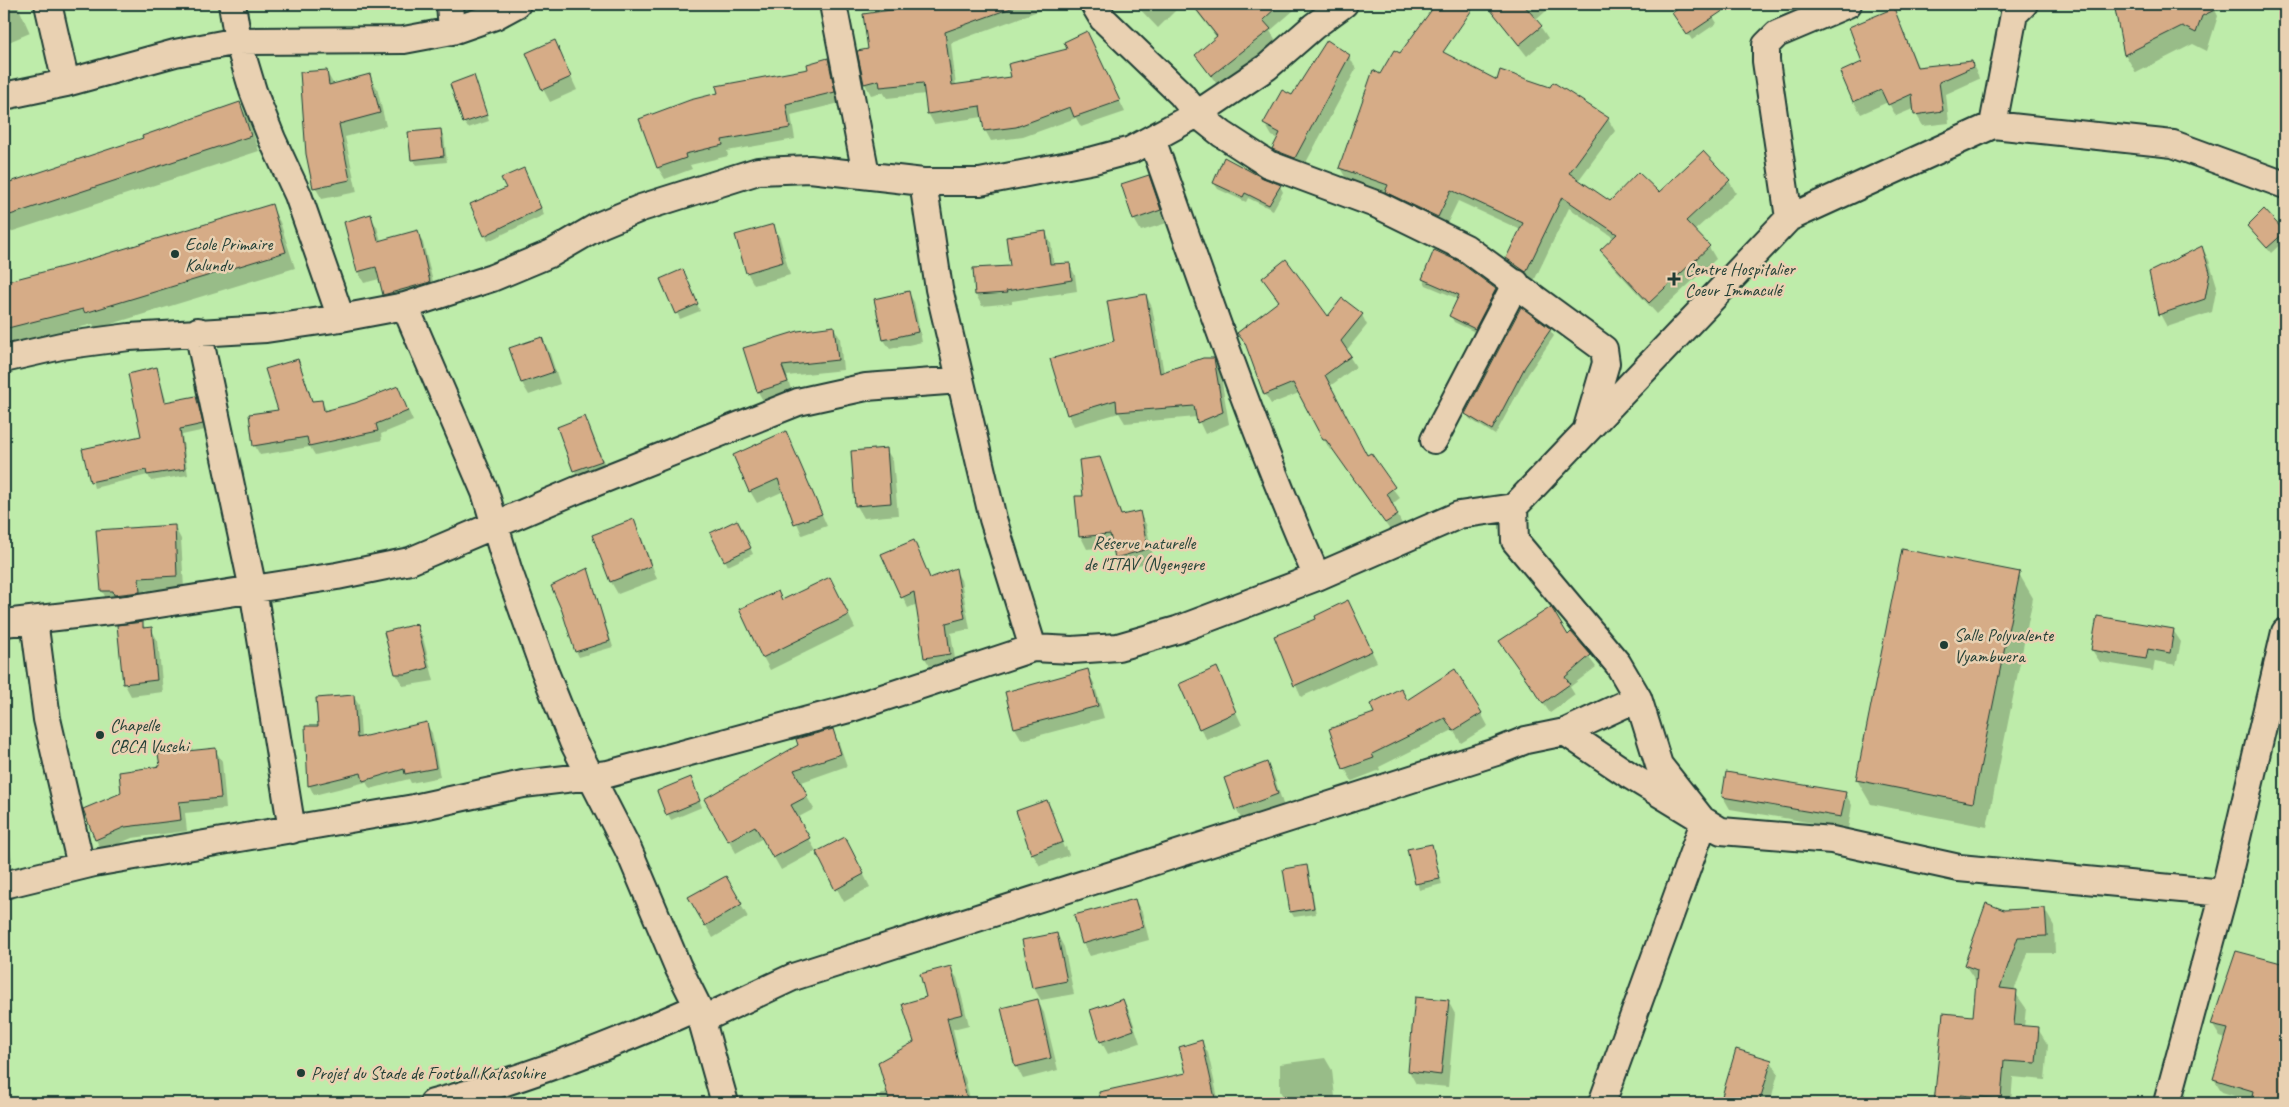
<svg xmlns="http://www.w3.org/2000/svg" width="2289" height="1107" viewBox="0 0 2289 1107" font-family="Caveat,sans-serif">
<rect width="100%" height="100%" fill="#e9d1b2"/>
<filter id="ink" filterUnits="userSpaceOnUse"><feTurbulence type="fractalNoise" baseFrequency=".02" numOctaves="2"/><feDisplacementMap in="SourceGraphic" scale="10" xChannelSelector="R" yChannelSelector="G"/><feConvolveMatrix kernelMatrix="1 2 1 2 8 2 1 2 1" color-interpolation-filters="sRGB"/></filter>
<g filter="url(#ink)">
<path fill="#beecaa" stroke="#6e946f" d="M4,4h2281v1099h-2281z"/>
<path fill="#0003" d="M4,4h13l13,29 -26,11z
M904,4h153l-106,39 5,43 57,-8 56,-28 18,-17 38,79 -44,15 -5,-9 -53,19 -32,4 -6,-11 -2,-13 -49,7 -6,-11 -2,-19 -39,4 -4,-6 -12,3 -6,-11 -6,-32 10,-2 37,-41z
M1135,4h47l-24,24z
M1191,4h110l-31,27 7,11 -58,45 -23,-32 21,-17z
M1486,4h68l-18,16 12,18 -21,18z
M1687,4h18l12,19 -25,17 -18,-27z
M2115,4h97l6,12 -11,35 -14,-7 -57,29 -11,-19z
M1894,10l25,59 52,-7 7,13 1,4 -33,15 3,29 -26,3 -7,-12 -1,-6 -19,8 -8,-14 -27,12 -7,-12 -13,-29 23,-11z
M555,42l22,48 -27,12 -7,-13z
M1439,51l59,31 110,37 7,12 -37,50 32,21 119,-21 7,12 -42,38 15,16 7,12 -59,55 -48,-52 -7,-12 12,-12 -45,-30 -36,75 -19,-12 -7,-13 14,-28 -63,-29 -13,27 -52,-24 -5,-10 -41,-14 -7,-12 40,-93 20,-20z
M1349,56l7,13 -54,101 -22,-9 -7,-12 5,-10 -6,-3 -7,-12 27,-27z
M828,60l6,11 6,32 -49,12 4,24 -68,12 1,5 -38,9 2,4 -27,10 -7,-11 -17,-48 169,-50z
M326,71l8,14 35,-10 8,13 9,38 -41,11 12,55 -35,7 -7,-12z
M473,77l16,44 -21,7 -4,-6z
M239,103l9,15 11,33 -255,83v-49l140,-46z
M440,130l4,6 3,26 -31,3 -3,-5z
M527,175l17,40 -56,26 -3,-6z
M1148,176l7,13 12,34 -26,8 -7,-12z
M1262,179l18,7 3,6 -10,18 -25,-12 -2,4 -28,-13 -4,-6z
M271,206l9,16 15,46 -200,61 -2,-5 -89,23v-64l66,-17z
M370,216l7,11 4,14 36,-9 6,11 13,50 -45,12 -12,-26 -15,4 -6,-11z
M773,226l7,12 10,37 -36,10 -7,-13z
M2248,226l36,6 1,8 -14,13z
M1045,232l6,11 3,22 15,-1 6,11 2,16 -65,10v2l-30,3 -6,-11 -2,-25 38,-2z
M2202,248l7,12 8,26 -5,26 -45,15 -7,-13z
M686,276l14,35 -20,8 -19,-39z
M1263,278l65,40 34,-3 5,10 -21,26 10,16 -26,19 37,71 33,41 -8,6 11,22 -11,7 -59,-84 -3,1 -31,-57 -28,11 -6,-10 -17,-46 -10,-15 41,-31z
M1423,279l72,10 4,6 -20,39 -25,-12 -3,-6 8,-17 -33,-14z
M908,292l6,10 8,40 -32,7 -6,-9z
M1146,295l6,12 12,66 49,-14 7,12 9,53 -24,10 -8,-17 -72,6 -6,-10 -45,13 -6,-12z
M834,328l6,10 3,32 -56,6 5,17 -28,9 -6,-10 -13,-43z
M1550,330l4,6 -26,38 -33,61 -25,-16 -4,-5z
M542,338l7,13 11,33 -31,11 -7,-12z
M298,360l15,42 8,-1 6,10 29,-7 42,-16 15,33 -32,13 1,6 -67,15 -5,-8 -50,8 -5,-9 25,-35z
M156,368l11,35 29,-6 3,6 6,27 -23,5 6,40 -37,6 -3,-6 -54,13 -10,-38 59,-13z
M584,418l7,12 17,43 -26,10 -7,-12 -16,-43z
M786,433l41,93 -25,9 -18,-44 -27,12 -7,-12z
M886,449l7,12 5,54 -34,3 -7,-12z
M1099,459l7,12 16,45 17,-3 7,11 8,37 -31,8 -7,-12 -2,-11 -27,3 -6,-12 -5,-39 8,-1z
M633,520l7,13 17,46 -39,15 -7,-12 -17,-46z
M174,526l7,13 3,49 -39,2 2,14 -38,-1 -7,-12z
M740,527l13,27 -25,12 -16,-33z
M913,541l18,38 24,-9 6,10 9,49 -19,4 5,32 -25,3 -6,-10 -8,-54 -9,4 -25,-53z
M588,570l25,77 -34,10 -3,-6z
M2019,574l14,24 -46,229 -116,-23 -14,-24z
M837,591l18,37 -85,42 -7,-13 19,-56z
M1348,602l29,60 -76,35 -26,-60 43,-17z
M142,623l4,6h5l7,12 5,51 -32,4 -7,-13z
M416,625l7,13 11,43 -31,5 -7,-12z
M2173,630l8,12 -5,23 -21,-4 -2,10 -53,-9 -8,-12z
M1571,634l25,33 -26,20 5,8 -25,18 -43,-61 60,-15z
M1216,669l26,56 -35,15 -7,-12z
M1087,671l7,12 10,35 -82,22 -7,-12z
M353,696l6,9 2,33 65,-14 6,9 8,44 -29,6 -2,-4 -39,10 -4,-7 -52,13 -5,-10 11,-58z
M1408,701l73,12 7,13 -27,17 -8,-13 -74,37 1,3 -28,11 -7,-12 -14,-39z
M832,730l7,13 8,23 -48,17 15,26 -17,9 19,33 -35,19 -18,-32 -27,15 -30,-54z
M215,750l7,11 4,48 -41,4 2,18 -55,7 -30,13 -6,-11 27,-46 38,-26z
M1266,764l8,12 10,31 -41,15 -7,-13z
M693,784l9,23 -31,13 -3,-6z
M1845,793l7,12 -4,24 -118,-20 -7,-12z
M1047,801l7,12h-3l13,35 2,-1 -12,-34 15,42 -29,11 -8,-13z
M4,812l8,49 -8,2z
M1431,845l11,39 -23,6 -10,-40z
M852,851l18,36 -26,15 -26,-49z
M1306,866l3,6 7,42 -22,3 -3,-5z
M725,878l23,39 -35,21 -23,-40z
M1135,900l7,12 7,28 -59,16 -7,-13z
M2045,910l9,16 1,27h-27l-14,38 12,17 -2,19 14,2 10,16 -3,35 -32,-3 -2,26h-76l9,-88 30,2 3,-34 -12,-18z
M1057,934l7,13 10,47 -33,6 -7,-12 -10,-47z
M2236,952l49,14v137h-28l-35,-11 -8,-13 12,-40 -6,-2 -8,-13z
M950,967l7,11 12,47 -16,4 5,23 -34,7 -13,-24 -8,-31 24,-6z
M1037,1000l7,13 14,57 -35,9 -7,-13z
M1123,1000l7,13 10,30 -32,11 -7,-13z
M1448,1001l7,13 -7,73 -32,-3 -7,-13z
M1202,1042l6,11 11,50h-109l-3,-11 81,-18z
M1325,1058l7,12 3,27 -48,6 -7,-12v-27z
M1771,1061l7,12 -8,30h-42l-4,-7z
M959,1068l6,10 6,25h-90l-2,-8z
M1017,1098l2,5h-9v-2z"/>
<path fill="#d6ac87" stroke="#1f3d34" d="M932,4h82v3l-69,25 7,53 59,-8 -3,-13 59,-15 -3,-7 23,-11 33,70 -46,16 -4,-10 -54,20 -32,4 -4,-25 -53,8 -4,-31 -43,4 -1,-7 -15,4 -7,-33 11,-2 -5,-35z
M1192,4h88l-17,16 8,9 -60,47 -16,-21 22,-19z
M1436,4h40l-33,48 54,28 3,-10 50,17 3,-5 56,36 -40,55 41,28 28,-29 21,20 44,-41 27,29 -44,41 24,25 -61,57 -49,-53 17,-16 -55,-37 -36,75 -20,-14 17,-35 -72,-33 -13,27 -53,-25 3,-7 -49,-17 34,-98 7,4 14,-24 6,3z
M1486,4h37l19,22 -23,19z
M1685,4h48l-46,31 -15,-22z
M2114,4h113l-25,12 -6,17 -14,-7 -58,29z
M1894,8l23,59 55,-6 1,6 -34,15 4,29 -29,4 -2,-21 -24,11 -7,-15 -28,12 -13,-30 22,-10 -13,-35z
M555,40l16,37 -29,13 -16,-37z
M1327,40l23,15 -55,103 -23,-9 8,-16 -17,-9 19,-34 10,5z
M828,58l7,34 -49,12 4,24 -68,12 1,5 -38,9 1,4 -29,10 -18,-49 51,-19 28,-7 -2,-7 92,-17 -1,-5z
M327,70l2,15 41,-11 10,39 -41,11 11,56 -37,8 -7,-34 -6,-82z
M474,75l13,40 -24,8 -13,-39z
M240,102l11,34 -247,81v-33l139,-46 -1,-2z
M441,129l3,27 -33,4 -3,-28z
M1224,157l39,21 18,7 -12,20 -24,-12 -2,4 -30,-14z
M524,168l17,40 -57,28 -14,-32 36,-16 -5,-10z
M1149,175l12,35 -28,10 -12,-36z
M272,204l14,48 -201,61 -2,-4 -79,20v-47l66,-17z
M2264,209l21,23 -18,16 -20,-22z
M371,214l7,27 40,-11 12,52 -47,13 -7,-28 -19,5 -13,-50z
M774,224l9,38 -37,11 -11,-38z
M1046,231l4,33 20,-1 2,17 -66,11 1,2 -32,2 -2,-27 37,-2 -4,-29z
M2202,246l8,26 -5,27 -47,16 -9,-43z
M1434,250l24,11 38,28 -21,40 -26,-13 10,-21 -37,-16z
M1286,259l42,57 14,-18 21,16 -22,27 10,15 -26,19 42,80 4,-2 24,34 -8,6 11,22 -13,8 -59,-83h-3l-30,-57 -29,12 -19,-52 -8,-10 42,-32 -17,-23z
M683,269l15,35 -23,10 -15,-35z
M909,291l9,41 -35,8 -9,-41z
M1146,294l14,79 43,-15h11l9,54 -26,11 -3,-17 -77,6 -1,-12 -49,15 -17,-56 64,-18 -7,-40z
M1521,307l30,22 -26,38 -33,63 -27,-16z
M834,326l4,34 -56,6 6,16 -31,10 -14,-44 55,-17z
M542,337l12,35 -33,11 -12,-35z
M298,359l14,42 10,-1 2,11 31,-8 43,-17 10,25 -32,13 2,7 -69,15 -2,-9 -54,9 -4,-32 29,-4 -13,-41z
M157,367l8,35 31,-6 7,28 -23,5 5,40 -38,6 -1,-5 -56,12 -8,-33 59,-13 -13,-62z
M585,416l17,45 -29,10 -16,-44z
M786,431l36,83 -28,10 -16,-45 -29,13 -16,-37z
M887,448l4,55 -36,3 -4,-55z
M1100,457l21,58 19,-4 8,38 -33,9 -5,-24 -31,3 -4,-41h8l-4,-36z
M634,519l17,47 -41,16 -18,-47z
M737,520l14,28 -27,13 -14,-28z
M175,525l2,51 -38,2 1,14 -26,3 -1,-4h-12l-5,-61z
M914,540l16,38 26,-10 9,50 -19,5 4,31 -26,4 -10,-66 -13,6 -20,-44z
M1902,549l118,23 -47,231 -117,-23z
M588,568l22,73 -35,11 -13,-41 -11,-25z
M830,577l19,38 -87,43 -23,-49 39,-18 4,9z
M1348,600l24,51 -78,35 -20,-50 42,-17 -1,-3z
M1551,607l17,28 3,-3 20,23 -26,22 5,7 -27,19 -44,-62z
M2097,616l77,13 -4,24 -22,-4 -2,10 -55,-9z
M143,622v6l9,-1 5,53 -34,4 -6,-59z
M417,624l11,44 -22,6h-11l-11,-42z
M1217,667l19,45 -37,17 -20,-45z
M1088,669l10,37 -84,22 -9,-36z
M1455,669l27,44 -29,18 -8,-13 -73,36 2,4 -31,11 -14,-40 45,-16 -4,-9 31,-16 6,12z
M354,695l3,43 70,-16 9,46 -31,6 -1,-5 -41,12 -2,-8 -53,13 -3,-60h13l-2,-28z
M833,729l8,25 -47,16 14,26 -17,9 19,33 -37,20 -18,-32 -27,15 -24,-42 94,-54 -2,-6z
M216,748l5,50 -42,4 2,18 -56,7 -30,13 -12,-31 38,-16 -2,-21 41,-6 -2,-12z
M1267,762l11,32 -43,16 -11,-32z
M1726,772l120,20 -5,25 -119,-20z
M691,777l9,24 -34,14 -9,-24z
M1047,800l16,42 -32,12 -15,-43z
M845,837l19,37 -29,16 -19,-38z
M1432,844l8,35 -25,5 -8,-35z
M1307,865l7,43 -24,4 -7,-43z
M726,876l16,28 -37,22 -17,-29z
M1135,899l8,28 -61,17 -8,-29z
M1986,903l18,7 41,-2 2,28 -29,1 -18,51 17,2 -3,35 25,2 -3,36 -32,-2 -3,38 -41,-4 -1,8h-25l9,-90 30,3 4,-46 -13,-5z
M1057,933l10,48 -35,7 -10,-48z
M2236,951l49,13v139l-33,-7 1,-5 -40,-12 15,-50 -17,-4z
M951,966l12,48 -16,4 20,81 -26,4h-51l-12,-41 36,-20 -12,-38 24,-7 -6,-23z
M1415,997l34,3 -8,75 -33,-4z
M1038,999l13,59 -36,9 -14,-59z
M1123,999l11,31 -34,12 -10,-32z
M1202,1040l14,63h-116l-1,-11 87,-19 -7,-26z
M1736,1049l36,11 -13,43h-11l-26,-7z"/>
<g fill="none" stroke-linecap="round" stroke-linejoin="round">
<g stroke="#1f3d34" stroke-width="30">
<path id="street" d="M48,4l18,79
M232,4l6,37 15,50 19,48 26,56 43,123
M450,4l2,27
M833,4l33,170
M1094,4l9,15 78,75 16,20 25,20 46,30 110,41 88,43 138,101 2,14 -19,65
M4,96l62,-13 109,-30 63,-12 166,-1 48,-9 43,-15 22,-12
M1993,125l21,-111 10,-10
M1152,139c52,147 102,295 165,438
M923,182l16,107 54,230 40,129
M1789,218l-23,-157v-16l11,-11 71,-30
M405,306l80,186 23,77 37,103 28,70 56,109 49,116 20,40 27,96
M198,331l55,258 39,241
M4,359l57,-13 68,-9 137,-8 75,-11 64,-12 87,-28 60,-25 48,-28 41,-17 117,-37 52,-2 113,13h57l114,-22 37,-10 66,-36 70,-47 47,-41 30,-22
M1434,440l82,-157
M34,620l13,99 34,147
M4,623l123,-14 210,-33 73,-15 167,-71 221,-88 68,-15 94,-7
M1565,732l73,-34
M4,885l90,-22 320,-55 109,-24 85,-10 241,-65 184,-61 39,2 46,-3 59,-17 140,-53 142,-62 55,-8
M701,1020l92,-43 703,-225 30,-12 39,-8 64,43 92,56 111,9 127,28 265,25
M433,1103c91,-23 180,-58 265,-96
M1602,1103l102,-281 -45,-57 -21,-67 -20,-34 -103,-123 -1,-34 275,-289 204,-93 180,19 112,41
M2167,1103l57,-210 61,-261"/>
</g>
<use href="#street" stroke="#e9d1b2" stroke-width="26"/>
</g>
</g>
<g fill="#1f3d34" stroke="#e9d1b2" stroke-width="2">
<circle cx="175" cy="254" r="5"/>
<path d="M1671.5 271.5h5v5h5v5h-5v5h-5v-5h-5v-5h5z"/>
<circle cx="1944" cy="645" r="5"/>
<circle cx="100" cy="735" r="5"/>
<circle cx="301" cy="1073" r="5"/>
</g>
<g text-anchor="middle" stroke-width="5" stroke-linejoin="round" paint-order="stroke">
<g font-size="18" fill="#1f3d34" stroke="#e9d1b2" text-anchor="start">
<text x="185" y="250">Ecole Primaire<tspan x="185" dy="21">Kalundu</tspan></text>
<text x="1685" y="275">Centre Hospitalier<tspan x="1685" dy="21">Coeur Immaculé</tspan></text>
<text x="1954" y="641">Salle Polyvalente<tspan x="1954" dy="21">Vyambwera</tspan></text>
<text x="110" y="731">Chapelle<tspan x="110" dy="21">CBCA Vusehi</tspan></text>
<text x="311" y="1079">Projet du Stade de Football Katasohire</text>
</g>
<g font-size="18" fill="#27463a" stroke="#e9d1b2">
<text x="1144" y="549">Réserve naturelle<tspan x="1144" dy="21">de l'ITAV (Ngengere</tspan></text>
</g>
</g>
<rect width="2289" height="1107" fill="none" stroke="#e9d1b2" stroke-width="20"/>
<rect x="10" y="10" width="2269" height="1087" fill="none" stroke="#1f3d34" stroke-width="2" filter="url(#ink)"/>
</svg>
